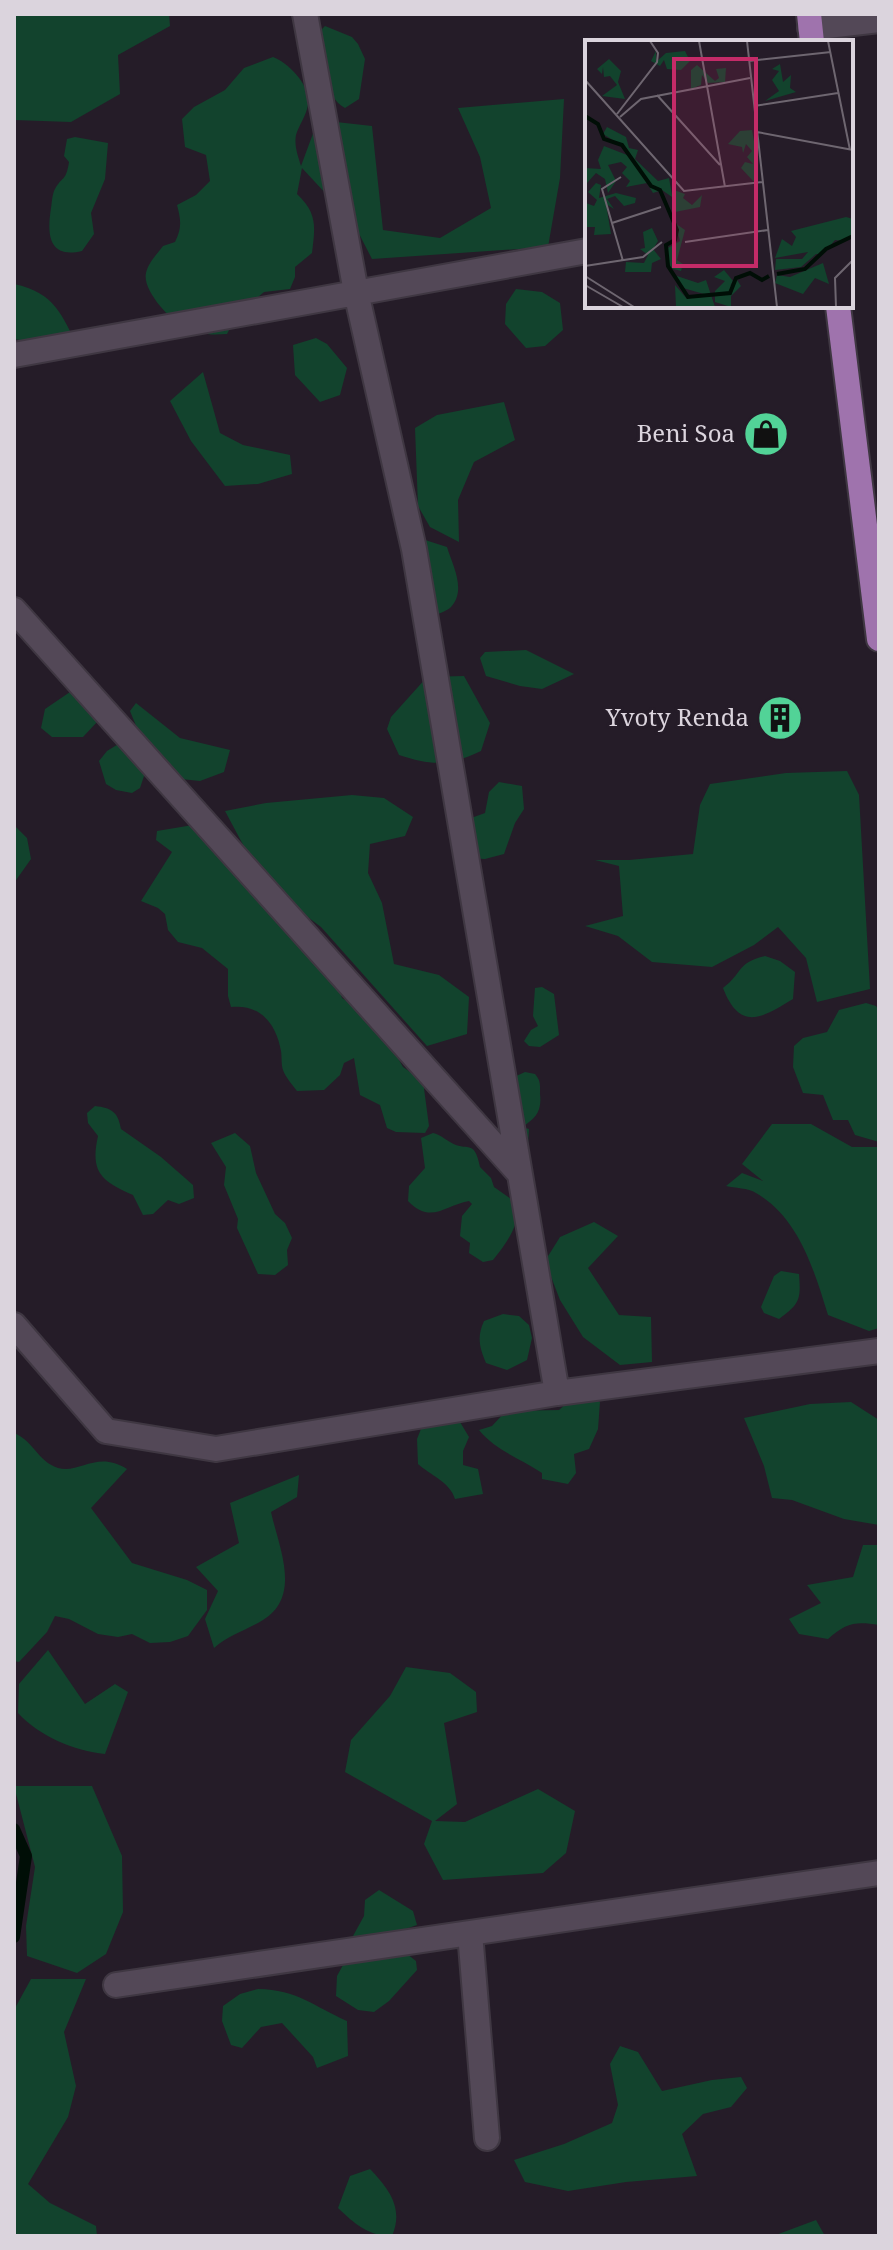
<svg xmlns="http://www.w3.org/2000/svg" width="893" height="2250" viewBox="0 0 893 2250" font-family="'Noto Serif',serif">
<rect width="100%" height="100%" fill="#251c28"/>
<path fill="#12432d" d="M14,14h155l1,12 -52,29 2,39 -49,28 -57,-2z
M325,26l27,11 6,7 7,15 -6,40 -14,9c-22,-11 -22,-53 -27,-75z
M273,57c16,6 39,30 35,48 -2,11 -9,20 -12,30 -2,11 2,21 5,31l17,-46 54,6 11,104 57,8 51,-30 -11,-51 -22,-49 106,-9 -4,79 -12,69 -176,12 -18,-35 -52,-56 -5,26c21,20 18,33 15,59l-17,14v10l-5,12 -26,3 -28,24 -9,18c-15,1 -29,1 -43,-7 -14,-7 -42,-37 -38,-54 2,-10 11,-19 17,-27l12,-4c7,-14 6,-22 2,-37l19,-10 14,-14 -4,-26 -21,-8 -3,-28 12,-12 31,-17 19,-22z
M75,137l33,6 -3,36 -14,34 3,21 -12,17c-34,8 -35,-17 -31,-43 1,-5 1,-14 4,-19 7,-13 11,-7 14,-27l-5,-6 3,-17z
M14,284c42,9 47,31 66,66l-66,-11z
M516,289l26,3 18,11 3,27 -18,16 -19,2 -21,-24 1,-20z
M316,338l11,6 20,24 -7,27 -20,7 -25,-27 -2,-30z
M203,372l17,61 23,12 47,10 2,19 -34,10 -33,2 -34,-45 -21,-40z
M504,402l11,38 -41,22 -16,38 1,42 -29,-15 -12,-21 -3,-78 22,-13z
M422,539l25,8c5,17 20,43 4,60 -4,4 -13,7 -18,9z
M526,650l48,24 -32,15 -22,-3 -34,-10 -6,-18 5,-6z
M464,676l26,47 -9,28c-31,15 -49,15 -82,4l-12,-26 4,-12 36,-40z
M70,692l27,30 -14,15h-31l-11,-9 4,-19z
M136,703l44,35 50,12 -6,22 -24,9 -19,-2 -42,-46 -9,-22z
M120,743l25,30 -5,15 -8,5 -16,-3 -10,-6 -7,-23 8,-10z
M847,771l12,24 11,194 -53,13 -11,-44 -28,-31 -24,18 -42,22 -60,-5 -34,-26 -33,-10 38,-10 -4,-50 -24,-6h34l64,-6 7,-49 10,-21 76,-11z
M499,782l23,4 2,23 -9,14 -11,31 -19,5 -19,-1 -6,-36 25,-9 4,-21z
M352,795l32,3 29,19 -8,19 -35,8 -2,29 14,30 12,61 45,11 30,22 -2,37 -40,12 -106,-119 -36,-27 -37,-46 -23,-43 41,-8z
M199,824l93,115 11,1 33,38 6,20 19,12 21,20 21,37 20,14 6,45 -4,7 -29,-1 -9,-4 -7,-23 -20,-10 -6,-37 -10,5 -4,12 -16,15 -27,1c-5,-7 -11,-13 -14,-21 -2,-6 -1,-13 -2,-19 -5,-28 -21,-47 -50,-44l-3,-11v-27l-26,-21 -24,-6 -10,-12 -3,-16 -7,-6 -17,-7 31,-49 -16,-12 1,-9z
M14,825l13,13 4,21 -17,24z
M765,956l15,5 15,11 -2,27c-31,19 -53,33 -70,-11 21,-16 13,-25 42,-32z
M542,987l12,7 5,41 -19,12 -11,-1 -5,-5 7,-11 7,-4 -5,-10 2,-28z
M866,1003l10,3 3,5v131l-24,-7 -7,-15h-15l-10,-25 -20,-2 -10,-26 1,-21 9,-8 24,-6 12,-22z
M525,1072l10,2c6,7 5,11 5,20 2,17 -4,24 -18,33l7,2 -1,15 -9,29 -7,-95z
M95,1106c17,2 23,6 26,23l40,28 32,28 1,13 -15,6 -11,-4 -15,14 -10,1 -10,-20c-32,-14 -43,-23 -35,-59l-10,-13 -1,-10z
M772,1124h39l41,23h27v181l-10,3 -41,-16c-14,-45 -29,-97 -72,-122 -8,-5 -21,-5 -30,-7l16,-13 21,8 -21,-17z
M235,1133l15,13 6,27 19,41 10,9 7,15 -5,12 1,15 -13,10 -17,-1 -21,-46 1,-9 -14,-34 2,-18 -15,-24z
M433,1133c8,2 10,5 17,9 17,11 24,-5 30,25l11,11 3,9 24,17c2,21 -12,40 -25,56l-10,2 -14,-9 1,-10 -10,-7 2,-20 10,-12 -3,-3c-24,4 -38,24 -61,0l1,-15 16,-18 -4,-30z
M594,1222l24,14 -30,32 31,47 32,2 1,45 -32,3 -37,-28 -23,-37 -15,-39 15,-24z
M781,1271l18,3c2,26 1,29 -20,45l-15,-6 -3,-6 13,-31z
M503,1314l16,2 10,9 3,13 -5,22 -20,10 -21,-7c-7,-16 -9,-27 -2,-42z
M586,1393l14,9 -2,27 -9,20 -15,5 2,19 -8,11 -26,-5v-6c-22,-15 -46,-22 -63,-43l13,-4 14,-15 53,-1 18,-16z
M851,1402l28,18v105l-35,-6 -52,-19 -20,-2 -8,-32 -20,-48 66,-14z
M442,1422h18l9,15 -6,14v14l15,4 5,25 -28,5c-5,-17 -25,-24 -37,-35l-1,-25 4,-10z
M14,1433c21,9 23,28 44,35 22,6 39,-18 69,1l-36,39 41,55 55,17 20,10v20l-19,26 -18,6 -20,1 -18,-9 -14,3 -20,-3 -29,-15 -14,-3 -8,16 -28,30 -5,-1z
M299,1475l-2,22 -26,15c8,36 31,84 -8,108 -18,11 -33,14 -49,28l-9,-29 13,-28 -22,-24 43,-24 -9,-40z
M863,1545h16v80c-24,-4 -33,-2 -51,14l-29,-5 -10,-15 32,-16 -14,-18 46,-8z
M48,1650l37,54 30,-20 13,8 -23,62c-31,-3 -66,-18 -87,-41l1,-29z
M406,1667l44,6 26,19 1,20 -33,11 13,81 -22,17 30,1 73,-33 37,22 -9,42 -23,20 -100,7 -19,-36 8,-23 -87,-49 6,-32 39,-44z
M14,1786h78l30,70 1,56 -17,42 -29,19 -50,-17 -1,-30 9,-59z
M379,1890l34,21 4,14 -37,13 -32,7 16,-29 1,-16z
M389,1952l18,2 9,7 1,9 -28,31 -15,11 -16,-2 -22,-14 1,-20 6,-11 37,-6z
M31,1979h55l-22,53 12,54 -8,31 -40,67 22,19 46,23 1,10h-83v-226z
M258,1989c40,1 55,17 89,32l1,35 -31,12 -4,-11 -31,-34 -21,4 -19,21 -11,-3 -9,-24 1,-15 17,-12z
M620,2046l18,6 24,39 50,-11 29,-3 6,11 -16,19 -28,7 -21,20 15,42 -71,6 -58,9 -43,-9 -11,-22 50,-16 48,-21 6,-18 -8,-41z
M370,2169c19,20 34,39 22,67 -24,0 -37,-12 -54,-28l12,-32z
M816,2220l9,16h-52z"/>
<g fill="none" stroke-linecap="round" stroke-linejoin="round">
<path stroke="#000e06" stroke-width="12" d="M14,1829l12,27 -12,81"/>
<g stroke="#3f3742" stroke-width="28">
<path id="minor" d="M305,14l51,278 58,257 143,844
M810,28l69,-8
M14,355l573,-104
M14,610l505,563
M14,1325l92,106 110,18 341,-56 322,-42
M470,1933l17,205
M116,1985l763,-112"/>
</g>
<g stroke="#3f3742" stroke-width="28">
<path id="major" d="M809,14l3,28
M838,306l41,333"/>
</g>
<use href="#minor" stroke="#534857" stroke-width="24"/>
<use href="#major" stroke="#9f73ad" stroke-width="24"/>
</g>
<defs>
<g id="shop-disc" transform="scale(2.3)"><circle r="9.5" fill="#52d397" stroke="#251c28"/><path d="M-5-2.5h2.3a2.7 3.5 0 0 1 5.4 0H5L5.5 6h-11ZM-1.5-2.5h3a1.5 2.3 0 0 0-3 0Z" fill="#111"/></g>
<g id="building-disc" transform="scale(2.3)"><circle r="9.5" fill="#52d397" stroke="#251c28"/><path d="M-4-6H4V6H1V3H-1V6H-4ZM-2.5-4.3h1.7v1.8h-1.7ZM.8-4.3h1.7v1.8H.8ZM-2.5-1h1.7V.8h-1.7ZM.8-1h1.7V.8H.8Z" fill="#111"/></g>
</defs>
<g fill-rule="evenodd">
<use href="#shop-disc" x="766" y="434"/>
<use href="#building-disc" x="780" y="718"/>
</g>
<g text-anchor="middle" stroke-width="6" stroke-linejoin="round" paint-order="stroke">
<g font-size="24" fill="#dbd4dd" stroke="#251c28" text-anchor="end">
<text x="735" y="442">Beni Soa</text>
<text x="749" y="726">Yvoty Renda</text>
</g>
</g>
<g transform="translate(585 40)">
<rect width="268" height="268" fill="#251c28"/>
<path d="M71,11v11l10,-9 19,-2 5,10 -9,9 -14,-1 -3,-9 -4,6 -9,-5zM24,19l12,12 -3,11 7,17 -23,-3 15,-11 -7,-9 -6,1 -1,-10 -1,7 -5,-5zM195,24l3,18 8,-7 -1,13 6,4 -31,9 14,-10 -7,-11 7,-9 -7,-2zM112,25l18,16 4,-3 -3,-9 10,-1 -1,14 -17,1 -6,-8 -1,10 -10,4v-19zM22,87l19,10 3,11 9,2 -3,9 23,22 11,-3 3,17 2,-5 11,4 -2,4 9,7 10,-10 -2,12 -25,5 -3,-15 -10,-7 -9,3 -6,-10 -21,4 4,-6 -8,-8 5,-6 -6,-5 -13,3 8,16 -8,12 -3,-14 -9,-6 -9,10 -2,-15 16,1 -3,-9 6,-14 23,9 -1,-7 -23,-14zM167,90l6,33 -4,19 -13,-14 4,-6 8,2 -6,-7 5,-6 -6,-7 -3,9 -1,-6 -14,-3 12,-13zM11,143l5,2 -2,13 17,-5 20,5 -1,5 -11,3 -9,-10 -8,3 7,10 -8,-5 5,30 -17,1 1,-8h-10l1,-24 8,3 3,-6 -9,-8zM261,177l7,2v15l-8,7 -10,-1 -12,14h-7l-15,13 -26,3 1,-11h26l6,-7 -33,6 7,-19 10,7 4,-9 -5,-6zM90,183l10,7 -8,30 6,4 -2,7 -11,-3 -4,-19 14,-8zM67,188l6,13 -5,8 8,10 -9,4 -1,9h-26l1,-10 18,1 4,-8 -8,-6 5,-1 -2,-16zM238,223l6,21 -14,-6 -12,16 -28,-11 2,-8 13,2zM139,230l9,11 -3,5 7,-6 4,6 -10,10v11l-16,-5v-11l10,-10 -11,-4zM86,234l27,9 8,-3 9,27h-39l-1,-22 12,14 17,-5 -21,-6z" fill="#12432d"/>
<path fill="none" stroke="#000e06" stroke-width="4" d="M0,76l13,8 6,15 18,6 29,41 9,4 17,40 -2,10 -9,5 2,21 20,31 42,-4 6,-15 14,-5 12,7 7,-4M192,234l28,-5 21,-20 27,-13"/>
<path fill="none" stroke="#6e6670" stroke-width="2" d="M114,1l26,146M162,1l30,266M243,1l22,109M164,21l82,-9M0,40l99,111 78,-9M72,55l63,70M169,66l84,-13M32,74l40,-52 1,-9 -8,-12M35,77l21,-18 109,-21M172,92l96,18M36,137l-19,12 21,72M27,183l49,-16M100,202l83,-12M0,226l58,-9 19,-15M0,236l49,31M0,245l38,22M251,267l-1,-29 18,-18"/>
<path fill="#c42b68" fill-opacity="0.15" stroke="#c42b68" stroke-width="4" d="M89,19h82v207h-82z"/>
<rect width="268" height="268" fill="none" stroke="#dbd4dd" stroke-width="4"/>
</g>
<rect width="893" height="2250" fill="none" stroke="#dbd4dd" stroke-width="32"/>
</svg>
